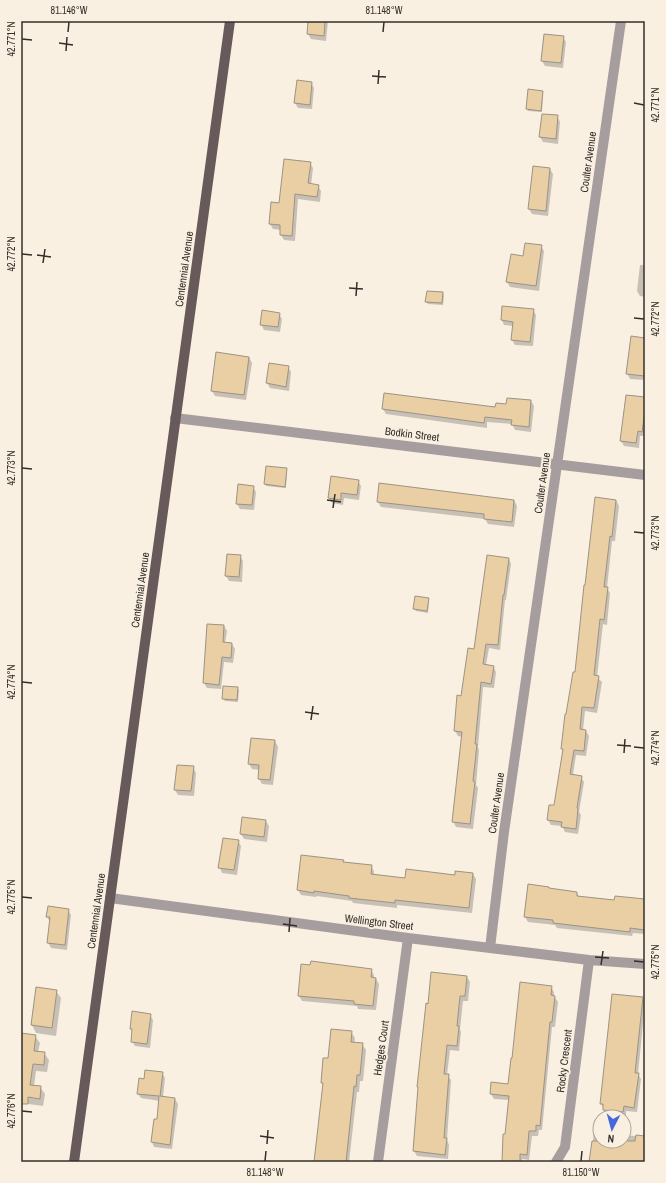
<svg xmlns="http://www.w3.org/2000/svg" width="666" height="1183" viewBox="0 0 666 1183" font-family="'Archivo Narrow',sans-serif">
<rect width="100%" height="100%" fill="#faf0e1"/>
<path fill="#0003" d="M309,21h19l-2,20 -15,-2 -3,-5z
M545,35l18,2 3,5 -3,26 -18,-2 -3,-5z
M311,83l3,5 -2,21 -14,-1 -3,-5z
M542,92l1,2 -1,18 -14,-1 -1,-2z
M557,116l3,6 -2,22 -15,-2 -3,-5z
M310,163l3,5 -2,17 7,1 3,5 -1,11 -22,-3 -3,42 -11,-1 -3,-5v-5l-8,-1 -3,-5 2,-21 8,1z
M534,167l16,2 3,5 -5,42 -16,-2 -3,-5z
M541,246l3,5 -5,40 -29,-4 -3,-5 17,-25z
M640,265h5v32l-5,-1 -3,-5z
M443,293l1,3 -1,9 -15,-1 -2,-3z
M533,310l3,5 -3,31 -18,-1 -3,-5 2,-14 -10,-1 -2,-5z
M279,314l3,5 -2,13 -16,-2 -3,-6z
M645,339v41l-15,-1 -3,-6z
M249,357l3,6 -6,37 -31,-4 -3,-5z
M270,364l18,3 3,5 -2,19 -19,-3 -3,-5z
M645,398v38h-5l-1,12 -15,-2 -3,-5z
M531,401l3,5 -3,26 -16,-2 -3,-6 -25,-2v6l-101,-14 -3,-5h113z
M267,467l19,2 1,2 -1,17 -20,-2 -1,-2z
M332,478l26,3 3,5 -2,14 -15,-2 -1,7 -11,-2 -3,-5z
M253,487l3,5 -2,18 -14,-1 -3,-5z
M514,500l3,6 -3,21 -26,-3 -3,-5 -104,-12 -3,-5z
M616,500l3,6 -4,35h-3l-5,47 3,5 -3,32 -4,-1 -6,53 5,5 -5,31 -12,-2 -2,19 3,1 3,5 -3,20 -10,-1 -3,20 8,2 3,5 -5,30 2,3 -3,19 -13,-2 -3,-6 -11,-1 -3,-5 7,-14 9,-55 -2,-3 14,-74 10,-88z
M240,556l3,5 -1,21 -13,-1 -3,-5z
M509,559l2,5 -5,36h-1l-5,50 -11,-2 -3,17 7,1 3,6 -2,16 -11,-1 -5,60 1,3 -3,35 2,3 -5,41 -17,-2 -3,-6 10,-84 -5,-1 -3,-5 3,-35 4,1 13,-47z
M416,597l12,2 1,2 -1,12 -12,-2 -2,-2z
M224,626l3,5 -2,12 7,1 3,5 -2,14 -9,-1 -3,27 -14,-1 -3,-5z
M237,688l2,2 -1,12 -13,-1 -2,-3z
M275,741l3,6 -5,38 -11,-1 -3,-5 1,-9 -8,-1 -3,-5z
M193,767l3,6 -2,23 -16,-1 -3,-5z
M266,821l3,5 -2,16 -23,-3 -3,-5z
M238,841l3,5 -4,29 -15,-2 -2,-5z
M302,856l69,10 3,5v5l32,3 67,-5 3,5 -4,34 -75,-8v3l-44,-5 -1,-2 -35,-5 -1,1 -15,-2 -3,-5z
M529,885l48,8 2,4 36,4 29,-1 1,-7v41l-12,-1 -1,3 -75,-8 -2,-3 -27,-3 -3,-5z
M68,910l3,5 -4,35 -16,-2 -3,-6 2,-20 -3,-5z
M371,970l3,5v4h2l3,5 -3,26 -18,-1 -1,-3 -55,-5 -3,-5z
M467,977l3,5 -2,19h-5l-3,28 1,3 -2,19 -9,-1 -3,25 4,5 -4,60 2,5 -1,14 -31,-3 -3,-5 5,-62 -1,-2 11,-82z
M551,987l3,5v4l4,6 -3,25h-3l-10,103h-3l-1,6h-6l-3,24 -7,-1v3h-19l1,-27h2l4,-35 -16,-1 -3,-5 18,-9 4,-26z
M36,988l20,3 5,7 -5,38 -20,-3 -4,-8z
M642,998l3,5 -7,71 3,5 -4,33 -11,-1v5l-19,-2 -6,-10z
M150,1015l3,5 -3,28 -15,-2 -3,-5 1,-9 -2,-3z
M351,1032l4,6 -1,6h8l4,6 -3,31h-3l-1,11h-2l-8,70h-34l8,-77 -1,-2 7,-24z
M21,1034l14,2 5,7 -2,9 6,1 5,7 -2,12 -11,-1 -2,15 6,1 5,7 -2,12 -22,-3z
M162,1073l3,5 -2,19 12,2 3,5 -6,45 -18,-2 -2,-5 2,-22h3l3,-19 -19,-3 -3,-4 7,-14z
M594,1129l6,1v11h24v-6l21,2v25h-54z"/>
<path fill="#e9cfa3" stroke="#9b9385" d="M308,21h17l-1,15 -17,-2z
M544,34l20,2 -3,27 -20,-2z
M297,80l15,2 -2,23 -16,-2z
M528,89l15,2 -2,20 -15,-2z
M542,114l16,1 -2,24 -17,-2z
M284,159l27,3 -3,21 11,2 -2,12 -22,-3 -3,42 -12,-1v-10l-11,-1 2,-22 8,1z
M533,166l17,2 -4,43 -18,-2z
M525,243l17,2 -6,41 -30,-4 5,-28 12,2z
M427,291l16,1 -1,11 -17,-1z
M502,306l32,3 -4,33 -19,-2 2,-18 -12,-2z
M262,310l18,3 -2,14 -18,-2z
M631,336l14,2v38l-19,-2z
M216,352l33,5 -5,38 -33,-4z
M269,363l20,3 -3,21 -20,-4z
M384,393l111,14 1,-4 10,1 1,-6 24,2 -2,27 -18,-2 1,-5 -27,-3 -1,6 -102,-14z
M626,395l19,2v14l-3,21 -4,-1 -2,12 -16,-2z
M266,466l21,2 -2,19 -21,-3z
M331,476l28,4 -2,15 -16,-2v7l-13,-2z
M379,483l135,17 -2,22 -28,-3v-5l-107,-12z
M238,484l16,2 -2,19 -16,-1z
M595,497l21,3 -4,37 -2,-1 -6,51h4l-4,33 -4,-1 -6,56 5,1 -5,32 -12,-1 -2,22 6,1 -2,21 -10,-1 -4,24 12,2 -5,32 1,1 -2,20 -15,-2 1,-5 -15,-2 2,-15h5l9,-56h-2l4,-35h1l7,-42h2l9,-87h1z
M227,554l14,1 -2,22 -14,-1z
M487,555l22,3 -5,37h-1l-5,50 -12,-1 -3,20 11,2 -3,18 -10,-2 -6,62h2l-4,37 2,1 -5,42 -18,-2 10,-90 -8,-1 3,-36 4,1 7,-48 6,1z
M415,596l14,2 -2,13 -14,-2z
M207,624l17,1 -1,17 9,1 -1,15 -9,-1 -3,28 -16,-2z
M223,686l15,1 -1,13 -15,-1z
M251,738l24,2 -5,40 -12,-1 1,-14 -11,-1z
M177,765l17,1 -3,25 -17,-1z
M242,817l24,3 -2,17 -24,-3z
M223,838l16,2 -5,30 -16,-2z
M301,855l43,5 -1,2 29,3 -1,9 34,4 1,-9 49,6v-4l18,2 -4,35 -74,-8v3l-46,-5v-2l-35,-5v2l-17,-3z
M528,884l21,3v1l28,4v4l37,4 1,-4 30,3v31l-15,-2v4l-77,-9v-3l-29,-3z
M48,906l21,3 -4,36 -18,-2 3,-26h-4z
M311,961l61,8 -1,8 5,1 -3,28 -19,-2v-3l-56,-5 3,-32 9,1z
M431,972l36,4 -2,20h-5l-3,30h2l-2,20 -10,-1 -3,29h5l-5,64h3l-2,17 -32,-4 5,-64h-1l9,-84 2,1z
M520,982l32,4 -1,9 4,1 -3,26h-2l-10,104 -4,-1v6h-7l-2,24 -7,-1v8h-18l1,-28h2l4,-38 -19,-2 1,-12 17,2 3,-26h1z
M36,987l21,3 -5,38 -21,-3z
M612,994l31,3 -8,76h4l-5,35 -10,-2 -1,6 -20,-2v-6h-3z
M132,1011l19,3 -4,30 -16,-2 1,-13h-2z
M331,1029l21,2 -1,11 12,1 -3,32h-3l-1,12 -2,-1 -8,76h-32l9,-79h-2l2,-25h5z
M21,1033l15,2 -2,16 11,1 -1,13 -11,-1 -3,21 11,1 -1,13 -12,-2v7h-7z
M145,1070l18,2 -3,24 15,2 -5,47 -19,-3 3,-23h3l2,-23 -22,-2 2,-16 5,1z
M636,1135l9,1v26h-56l3,-21h43z"/>
<g fill="none" stroke-linecap="round" stroke-linejoin="round">
<path stroke="#a69e9e" stroke-width="10" d="M175,418l470,57
M110,898l298,40 181,22 56,4
M490,948l14,-116 117,-811
M378,1162l30,-224
M556,1162l9,-15 24,-187"/>
<path stroke="#685a5b" stroke-width="10" d="M74,1162l156,-1141"/>
</g>
<path fill="none" stroke="#332f2a" stroke-width="1.5" d="M68,32l1,-10M383,32l1,-10M22,39l10,1M59,43l14,2M66,51l1,-14M372,76l14,1M378,84l1,-14M634,103l10,2M22,254l10,1M37,255l14,2M43,263l2,-14M349,288l14,1M356,296l1,-14M634,318l10,1M22,468l10,1M327,500l14,2M333,508l2,-14M634,532l10,1M22,682l10,1M305,712l14,2M311,720l2,-14M617,745l14,1M634,747l10,1M624,753l1,-14M22,897l10,1M283,924l14,2M289,932l1,-14M595,957l14,1M634,961l10,1M601,965l2,-14M22,1111l10,1M260,1136l14,2M267,1144l1,-14M265,1161l1,-10M581,1161l1,-10"/>
<g text-anchor="middle" stroke-width="4" stroke-linejoin="round" paint-order="stroke">
<g font-size="11" fill="#332f2a" stroke="#faf0e1">
<text transform="translate(588 162) rotate(-82)" y="4">Coulter Avenue</text>
<text transform="translate(184 269) rotate(-82)" y="4">Centennial Avenue</text>
<text transform="translate(412 434) rotate(7)" y="4">Bodkin Street</text>
<text transform="translate(542 483) rotate(-82)" y="4">Coulter Avenue</text>
<text transform="translate(140 590) rotate(-82)" y="4">Centennial Avenue</text>
<text transform="translate(496 803) rotate(-82)" y="4">Coulter Avenue</text>
<text transform="translate(96 911) rotate(-82)" y="4">Centennial Avenue</text>
<text transform="translate(379 922) rotate(7)" y="4">Wellington Street</text>
<text transform="translate(381 1048) rotate(-82)" y="4">Hedges Court</text>
<text transform="translate(564 1061) rotate(-83)" y="4">Rocky Crescent</text>
</g>
</g>
<rect width="666" height="1183" fill="none" stroke="#faf0e1" stroke-width="44"/>
<g transform="translate(612 1129) rotate(186)"><circle r="19" fill="#faf0e1" stroke="#aaa398"/>
<path d="M0-3L7 15L0 10L-7 15Z" fill="#4668db"/>
<text y="-6" font-size="11" font-weight="bold" text-anchor="middle" fill="#332f2a">N</text>
</g>
<rect x="22" y="22" width="622" height="1139" fill="none" stroke="#332f2a" stroke-width="1.5"/>
<g font-size="10" text-anchor="middle" fill="#332f2a">
<text x="69" y="14">81.146°W</text>
<text x="384" y="14">81.148°W</text>
<text transform="translate(11 39) rotate(-90)" y="4">42.771°N</text>
<text transform="translate(655 105) rotate(-90)" y="4">42.771°N</text>
<text transform="translate(11 254) rotate(-90)" y="4">42.772°N</text>
<text transform="translate(655 319) rotate(-90)" y="4">42.772°N</text>
<text transform="translate(11 468) rotate(-90)" y="4">42.773°N</text>
<text transform="translate(655 533) rotate(-90)" y="4">42.773°N</text>
<text transform="translate(11 682) rotate(-90)" y="4">42.774°N</text>
<text transform="translate(655 748) rotate(-90)" y="4">42.774°N</text>
<text transform="translate(11 897) rotate(-90)" y="4">42.775°N</text>
<text transform="translate(655 962) rotate(-90)" y="4">42.775°N</text>
<text transform="translate(11 1111) rotate(-90)" y="4">42.776°N</text>
<text x="265" y="1176">81.148°W</text>
<text x="581" y="1176">81.150°W</text>
</g>
</svg>
